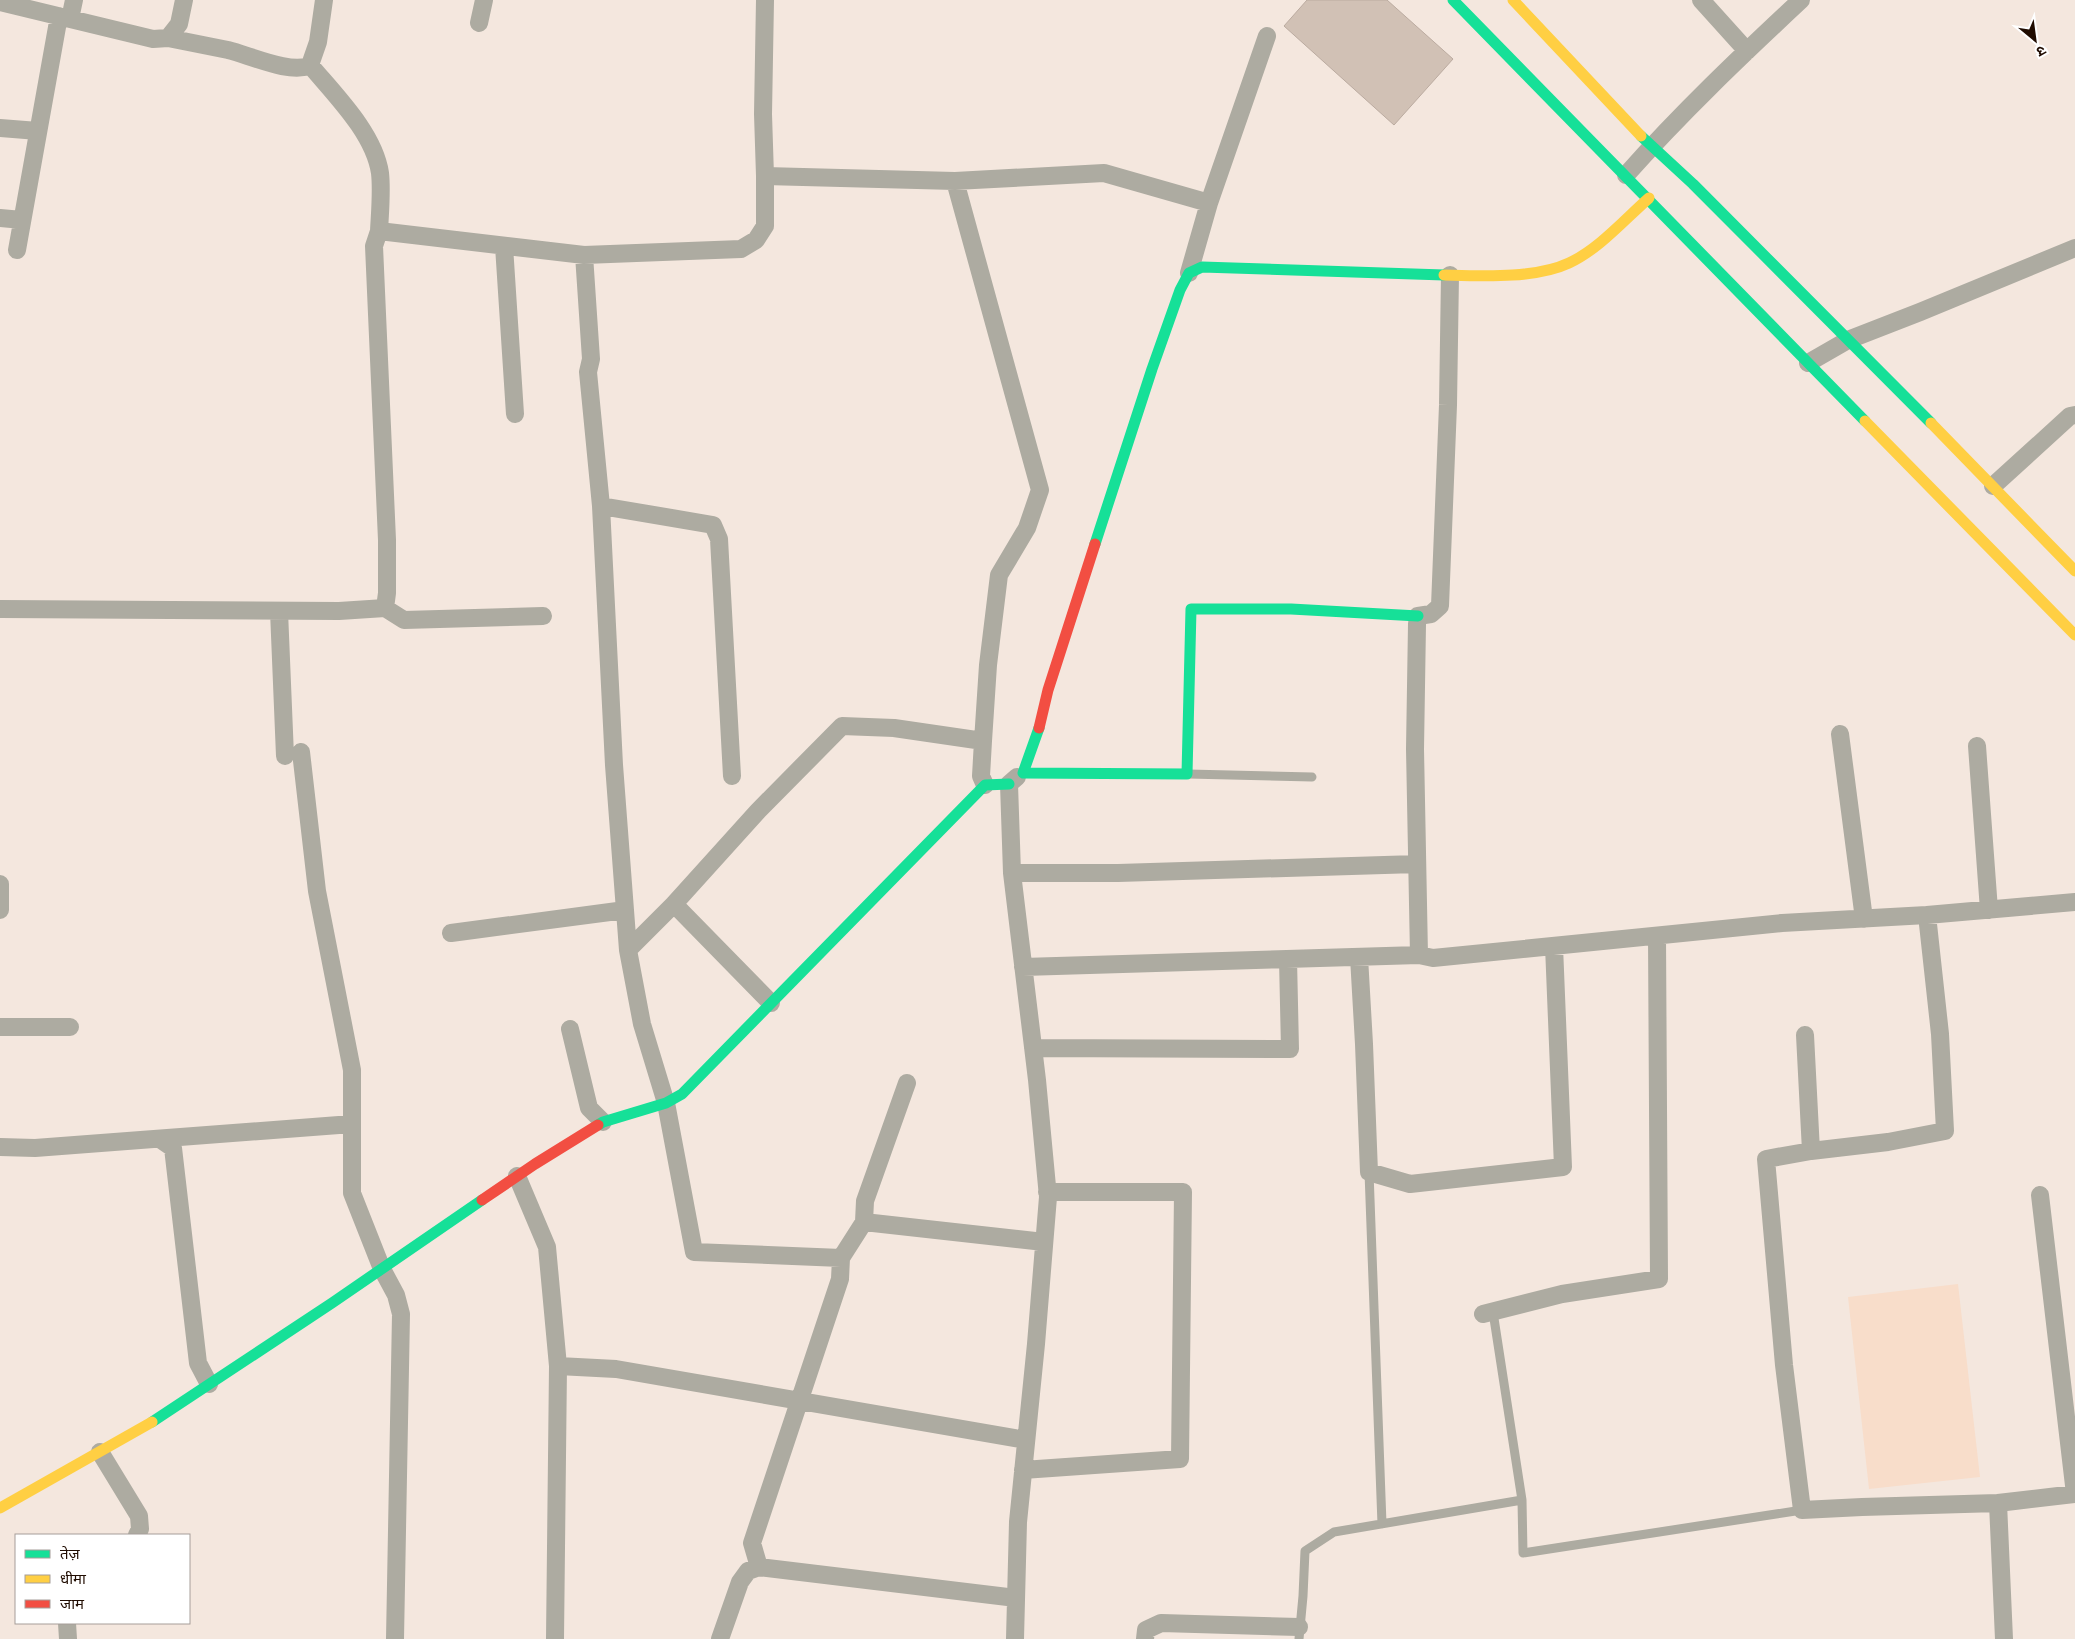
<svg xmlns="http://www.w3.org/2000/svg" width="2075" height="1639" viewBox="0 0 2075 1639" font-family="'DejaVu Sans','Noto Sans Devanagari',sans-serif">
<rect width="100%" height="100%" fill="#f4e7de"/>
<path fill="#f8ddca" d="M1958,1284l22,193 -111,12 -21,-192z"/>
<path fill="#d1c1b5" stroke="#bbaba0" d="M1307,0h80l66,59 -59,66 -110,-99z"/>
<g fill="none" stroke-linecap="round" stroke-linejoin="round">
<path stroke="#adaba1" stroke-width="9" d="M1188,774l124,3
M1369,1172l13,352
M1522,1500l1,53 279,-43
M1299,1639l4,-43 2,-45 29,-19 188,-32 -29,-188"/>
<path stroke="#adaba1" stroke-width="18" d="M765,0l-2,114 2,62 190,5 149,-8 105,30 -20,70
M1701,0l46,51
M0,2l153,37 15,-1 11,-14 5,-24
M70,19l4,-19
M479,23l5,-23
M168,38c20,4 40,8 60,12 21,5 64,25 82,15l8,-23 6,-42
M310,65c25,30 64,68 70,108 2,18 0,39 -1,58
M0,128l38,3
M1626,175c55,-62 115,-119 175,-175
M955,181l85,309 -13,38 -28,47 -11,90 -5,76 -2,35 4,9
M1209,203l58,-167
M0,218l22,2
M504,246l11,168
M17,250l42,-234
M584,255l7,104 -3,13 13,134 13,259 14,185 14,74 24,79 28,149 147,6
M1450,275l-2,130 -8,201 -9,8 -13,2 -1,8 -2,125 4,206 14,3 349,-35 145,-8
M1808,363l40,-23 72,-28 155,-64
M1993,486l77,-70 5,-1
M601,506l112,19 6,14 13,237
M385,608l19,12 139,-4
M0,609l339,2 46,-3 2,-15v-53l-13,-294 5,-15 205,24 157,-6 15,-9 9,-14v-50
M279,611l6,145
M1840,734l24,185
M1977,746l12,164
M301,752l16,139 35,179v123l30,76 14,26 5,19 -6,325
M1017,777l-8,7 3,89h106l299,-9
M1012,873l25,207 11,117 -12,147 -18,178 -3,117
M0,884v26
M451,933l174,-23
M628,950l46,-46
M1359,957l5,87 5,128 41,12 153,-17 -9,-221
M1023,967l396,-12
M771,1003l-97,-99 84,-93 84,-85 52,2 89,13
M0,1027h70
M570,1029l19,79 14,14
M1805,1035l6,116 77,-9 57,-11 -5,-97 -13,-119 148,-13
M1033,1048l257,1 -2,-90
M160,1139l13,9 25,215 11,21
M0,1147l35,1 317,-24
M1811,1151l-45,8 18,206 18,145 60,-3 136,-4
M517,1176l30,71 11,119 -3,273
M2040,1195l35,299
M864,1222l180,20
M1483,1314l79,-20 97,-15 -2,-343
M558,1366l58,3 410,71
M100,1452l39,64 1,13 -3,6
M1023,1470l157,-11 3,-267h-136
M759,1567l-7,-24 88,-264 1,-21 23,-36 1,-21 42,-118
M67,1623l1,16
M720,1639l20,-57 8,-11 11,-4 257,31
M1145,1639l1,-9 15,-7 138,4
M2004,1639l-6,-136 77,-9"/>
<path stroke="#16e098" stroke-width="11" d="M1453,0l412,421
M1641,136l52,48 238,239
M1095,544l57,-175 28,-79 9,-17 13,-6 242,8
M1039,728l-16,45 164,1 4,-165h100l127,7
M598,1125l5,-3 63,-19 16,-9 303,-309 24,-1
M152,1422l180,-119 150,-103"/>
<path stroke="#ffcf43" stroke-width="11" d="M1513,0l128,136
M1444,275c37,1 91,4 125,-12 30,-14 55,-43 80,-65
M1865,421l210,214
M1931,423l144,148
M0,1508l152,-86"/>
<path stroke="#f24e42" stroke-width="11" d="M1039,728l9,-38 47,-146
M482,1200l53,-36 63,-39"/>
</g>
<rect x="15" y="1534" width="175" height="90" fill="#ffffff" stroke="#a69e99"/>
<rect x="25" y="1550" width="25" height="8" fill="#16e098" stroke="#a69e99"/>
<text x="60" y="1559" font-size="15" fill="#200c01">तेज़</text>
<rect x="25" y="1575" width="25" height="8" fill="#ffcf43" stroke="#a69e99"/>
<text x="60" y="1584" font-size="15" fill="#200c01">धीमा</text>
<rect x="25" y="1600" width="25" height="8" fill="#f24e42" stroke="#a69e99"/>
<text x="60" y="1609" font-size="15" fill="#200c01">जाम</text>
<g transform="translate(2035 40) rotate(151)" stroke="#ffffff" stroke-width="4" paint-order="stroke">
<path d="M0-4L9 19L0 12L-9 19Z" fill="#200c01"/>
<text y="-8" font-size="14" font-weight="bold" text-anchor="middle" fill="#200c01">उ</text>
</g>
</svg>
